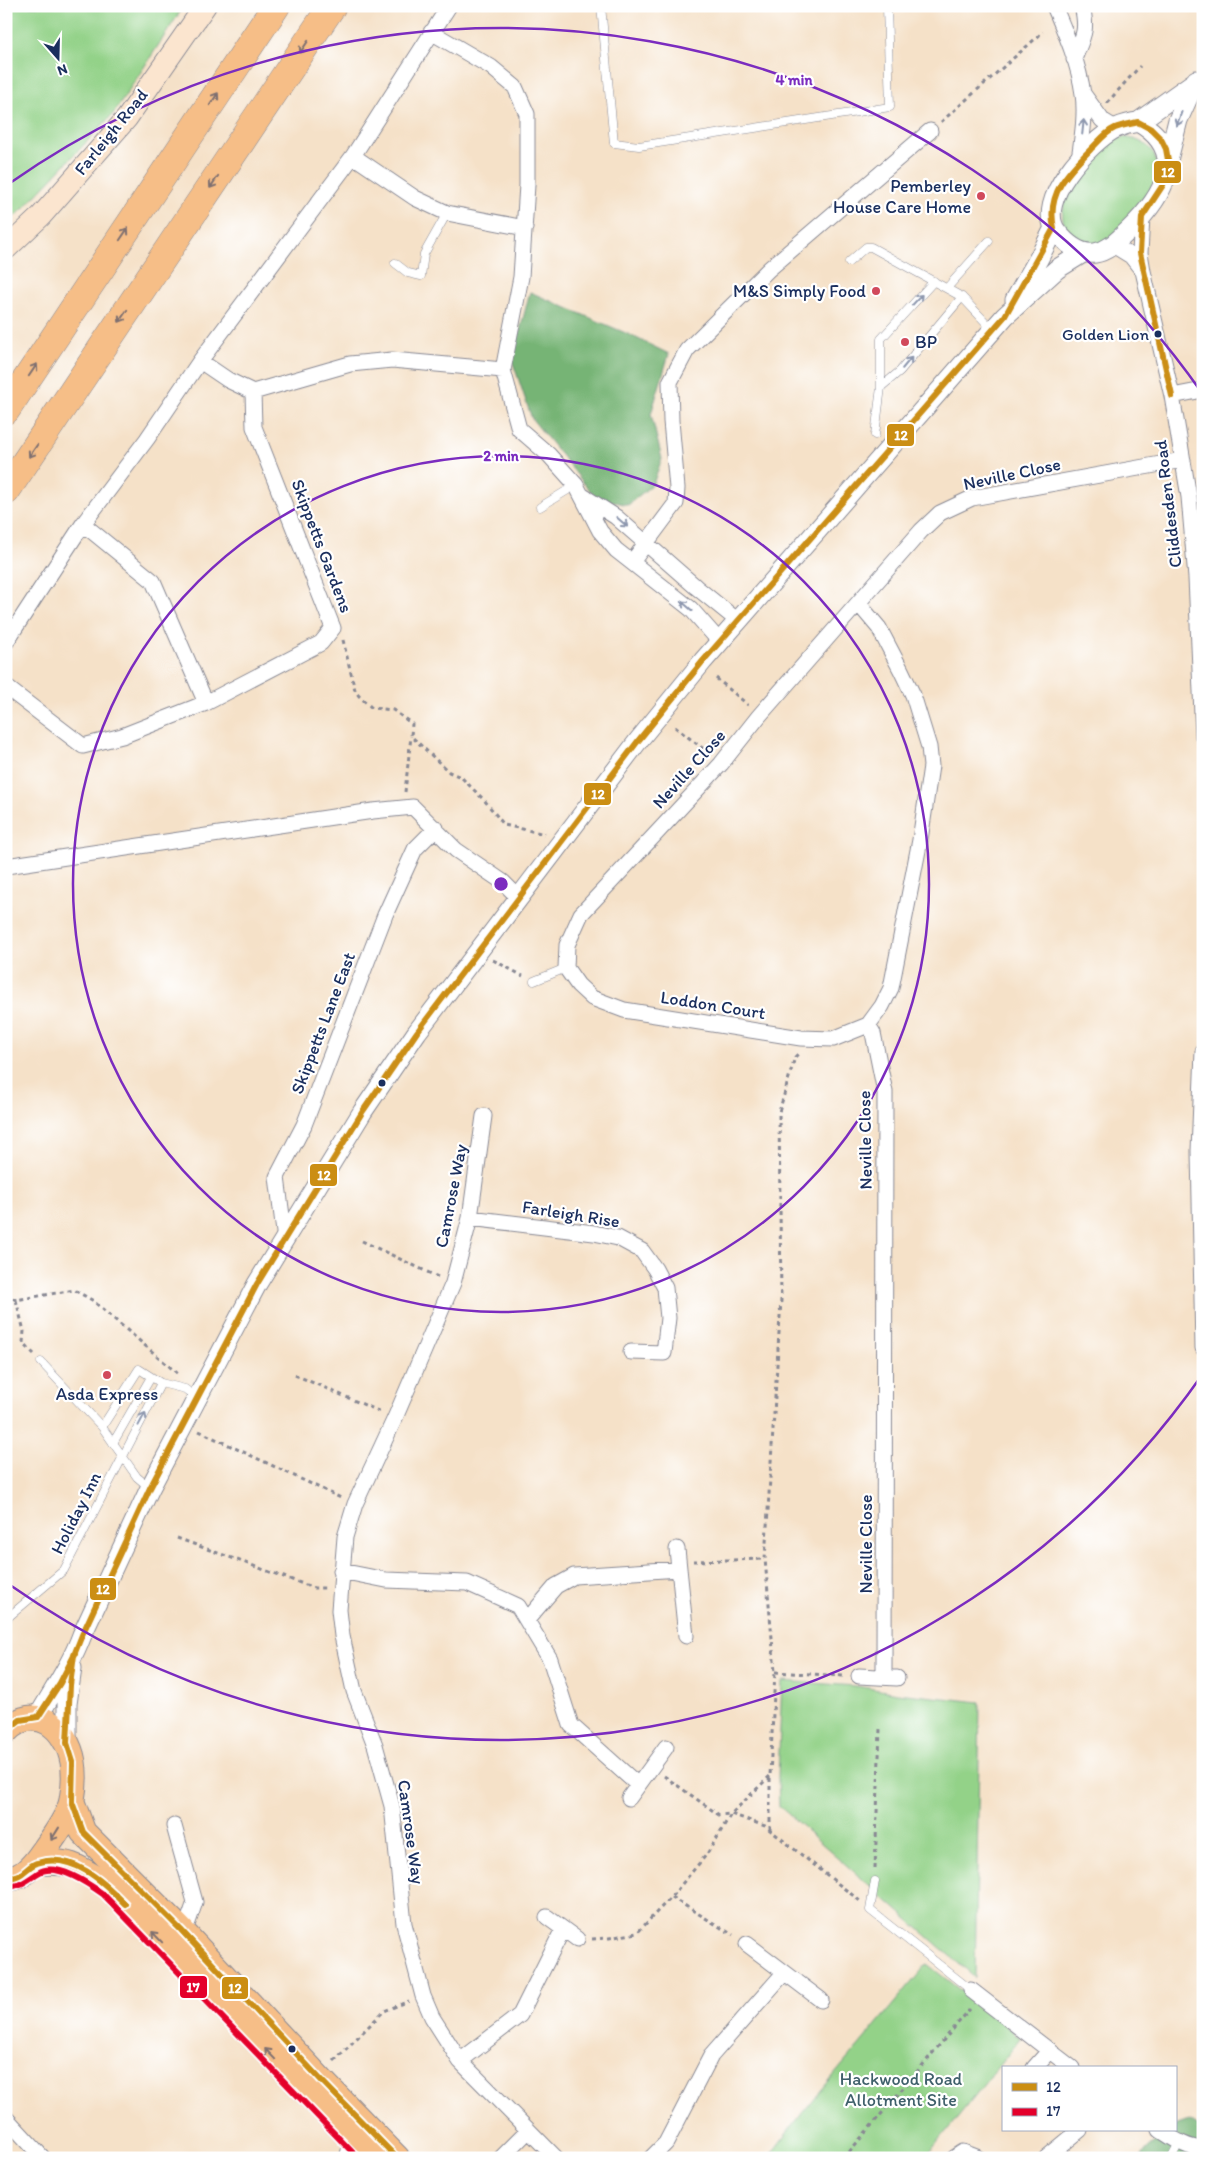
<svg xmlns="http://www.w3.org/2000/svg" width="1209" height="2164" viewBox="0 0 1209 2164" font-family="Itim,sans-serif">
<rect width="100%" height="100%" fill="#fff"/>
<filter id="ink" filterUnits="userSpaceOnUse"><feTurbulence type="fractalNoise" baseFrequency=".02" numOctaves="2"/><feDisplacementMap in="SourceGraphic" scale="10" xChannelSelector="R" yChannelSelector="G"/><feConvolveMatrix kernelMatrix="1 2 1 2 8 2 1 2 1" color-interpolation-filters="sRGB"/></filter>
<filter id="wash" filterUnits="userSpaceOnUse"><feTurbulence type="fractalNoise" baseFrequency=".0096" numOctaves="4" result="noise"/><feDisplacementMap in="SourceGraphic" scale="20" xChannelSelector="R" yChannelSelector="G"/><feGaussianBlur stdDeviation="1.12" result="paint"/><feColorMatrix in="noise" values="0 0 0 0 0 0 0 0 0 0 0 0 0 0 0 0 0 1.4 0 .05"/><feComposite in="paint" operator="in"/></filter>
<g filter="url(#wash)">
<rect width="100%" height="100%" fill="#f5e1c8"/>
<path fill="#93d288" stroke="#578073" d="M6,6h178l-70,107 -93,98 -15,12z
M1122,137c80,8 0,114 -32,109 -9,-2 -17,-6 -22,-14 -14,-21 2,-40 14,-57 10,-15 22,-35 40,-38z
M782,1681l74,5 41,7 83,9 -5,276 -196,-172 -1,-29z
M927,1964l94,74 -96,120h-157l35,-46z"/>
<path fill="#76b474" stroke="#487269" d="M530,292l98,42 41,20 -18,60 11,45 -9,25 -25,21 -33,-8 -63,-78 -20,-59z
M1189,2121l14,9v28h-62l5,-8 24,-20h5v-4z"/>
</g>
<g filter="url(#ink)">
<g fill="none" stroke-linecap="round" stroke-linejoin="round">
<g stroke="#888893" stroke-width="9">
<path id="service" d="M601,6l13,137 25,3 251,-39 -3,-101
M849,262l17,-15h5l91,50 30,32
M395,263l13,10 13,3 3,-22 23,-41
M947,288l42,-47
M881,387v-48l53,-58
M875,435l6,-48 19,-16 62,-74
M540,507l36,-22
M534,981l32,-13
M41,1362l61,65
M113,1443l38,-66
M150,1488l-13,-11 -35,-50 37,-58 22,14 24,6 12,9
M6,1619l58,-49 97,-187
M875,1881l-5,29 101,80
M1171,2158l8,-15"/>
</g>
<g stroke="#888893" stroke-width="17">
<path id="minor" d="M1054,6c12,28 25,58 29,88 3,21 -1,44 -4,65
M431,32l60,35 24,20 12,27v71l-6,92 -18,93 16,59 30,26 27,30 24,46 16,19 75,59 29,33
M1074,59c9,-23 14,-28 8,-53
M1084,95l18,25 13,8
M353,156l62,42 32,15 78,15
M1142,217l-2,36 3,18 29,125 17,101 7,81 7,159
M1113,245l18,11 11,14
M200,361l28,19 25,12 97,-28 42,-4 111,10
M1172,396l31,-6
M583,496l33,21 80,70 42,34
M83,524l70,57 53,122
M632,562l44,-59 1,-15 -6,-67 -1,-39 17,-32 82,-81 161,-138
M858,603l-99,113 -38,48 -140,150 -14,31 -1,23 12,17 14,13 32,12 177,28 32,1 35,-14 14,-19 9,-18 29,-148 11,-74 -2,-19 -16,-52 -12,-25 -22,-42 -21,-25 63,-72 19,-18 32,-15 211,-38
M6,642l77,-118 64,-85 53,-78 153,-205 96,-150
M6,687l77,59 39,-10 84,-33 115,-60 12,-15 -79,-201 -1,-35
M6,866l367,-55 40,-4 43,43 47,32 16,16
M868,1025l5,8 12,59 -1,585
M1203,1051l-4,100 4,197
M484,1116l-14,102 -17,65 -58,135 -40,86 -10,33 -6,73 3,26 12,55 21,54 17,61 12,118 19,72 9,21 28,44 96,97
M470,1218l124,15 24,5 24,13 13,18 10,19 3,30 -4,35 -33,-1
M285,1240l-8,-63 27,-52 81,-210 30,-66 21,-21
M677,1549l9,87
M341,1571l45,9 81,3 51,23 32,53 21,66 67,60
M527,1620l29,-34 18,-10 105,-7
M859,1676l38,2
M629,1798l37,-51
M174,1826l21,76 -7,20 -7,8
M547,1917l30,22
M747,1944l74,56
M971,1990l101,78
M460,2061l60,-46 43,-86
M1034,2068l16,-18
M6,2118l37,40
M1160,2130c14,9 26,18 43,19
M347,2158l5,-18
M501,2158l27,-27
M651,2158l15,-15 45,-87 73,-83
M954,2158l9,-6 16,6
M1046,2158l34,-28"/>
</g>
<g stroke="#888893" stroke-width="21">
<path id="tertiary" d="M1138,122c53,30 25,75 -9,108 -10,9 -20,21 -34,23 -16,2 -29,-10 -38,-21 -24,-30 33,-91 59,-104 7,-3 14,-5 22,-6z
M1138,122l58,-41
M1168,160l10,-40 18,-40
M1015,300l24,-42 15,-30
M38,1717c16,-28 33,-52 44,-82l68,-147 107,-204 106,-173 54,-79 221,-291 65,-80 302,-345 52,-47 26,-16
M67,1743v-39l5,-36"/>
</g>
<g stroke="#888893" stroke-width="23">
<path id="secondary" d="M6,249l35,-33 86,-98 78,-112"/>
</g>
<g stroke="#888893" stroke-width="27">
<path id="primary" d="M6,1731c30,-30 61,-3 67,31 2,12 1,27 -1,38 -3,18 -22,42 -32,56 -8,11 -20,24 -34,22
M72,1802l11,30 98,98 140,150 76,78
M35,1863c36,-4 45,5 74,24l261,271"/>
</g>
<g stroke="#888893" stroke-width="29">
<path id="motorway" d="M6,410l270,-404
M6,491l326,-485"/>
</g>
<path stroke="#888893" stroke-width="3" stroke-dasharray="4 4" stroke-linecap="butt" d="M1107,103l33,-37
M941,122l102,-90
M343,640l12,50 4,6 13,12 21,2 19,14 -1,12 38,36 12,5 24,24 19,24 41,9
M716,678l32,27
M675,727l35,27
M405,792l6,-56
M493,960l30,16
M362,1241l76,36
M6,1294l10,6 58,-10 18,10 85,73
M16,1300l8,31 -1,12 11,11
M295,1375l86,37
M199,1431l142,67
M177,1538l137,50h11
M693,1561l72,-2
M775,1672l69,4
M664,1776l55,39 12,-1 34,12 95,75
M770,1830v-54l5,-104 -10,-113 16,-259 -2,-188 16,-55 4,-4
M875,1869l5,-140
M671,1897l62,38
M592,1939l17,-1 28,-5 34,-36 36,-43 24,-40 39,-38
M334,2061l50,-50 25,-10
M844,2158l126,-149"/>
<use href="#service" stroke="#fff" stroke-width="8"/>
<use href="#minor" stroke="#fff" stroke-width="15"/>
<use href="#tertiary" stroke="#fff" stroke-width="19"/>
<use href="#secondary" stroke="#fbe5cf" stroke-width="21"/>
<use href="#primary" stroke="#f6be87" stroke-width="25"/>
<use href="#motorway" stroke="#f6be87" stroke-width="28"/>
<g stroke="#fff" stroke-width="10">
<path id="bus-1" d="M6,1731l14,-11 18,-3 22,-34 15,-29
M6,1878c18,0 20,-12 31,-15 35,-11 66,18 88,41
M397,2158l-76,-78 -140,-150 -98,-98 -11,-30 1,-40 -6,-19 3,-58 4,-30 8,-20 68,-147 107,-204 106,-173 54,-79 221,-291 65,-80 302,-345 49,-88c-8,-35 15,-57 38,-80 7,-7 14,-16 23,-20 7,-3 16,-4 23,-6l13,7 10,10 5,10 2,11v11l-5,14 -21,32 -2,36 32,143"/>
</g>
<g stroke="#fff" stroke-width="10">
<path id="bus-2" d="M6,1887c14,0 21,-7 32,-14 18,-12 51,11 65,21l255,264"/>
</g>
<use href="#bus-1" stroke="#cb8e13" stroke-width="6"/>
<use href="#bus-2" stroke="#e4002b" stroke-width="6"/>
</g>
<defs><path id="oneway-shaft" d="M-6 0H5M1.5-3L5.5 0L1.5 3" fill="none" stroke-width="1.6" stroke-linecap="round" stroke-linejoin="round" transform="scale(1.25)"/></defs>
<g stroke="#7e6f70">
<use href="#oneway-shaft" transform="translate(304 47) rotate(124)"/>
<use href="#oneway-shaft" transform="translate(214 99) rotate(-56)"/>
<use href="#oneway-shaft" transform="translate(214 182) rotate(124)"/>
<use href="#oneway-shaft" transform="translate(124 234) rotate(-56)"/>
<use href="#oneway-shaft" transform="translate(123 316) rotate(124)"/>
<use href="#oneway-shaft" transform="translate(33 370) rotate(-56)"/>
<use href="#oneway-shaft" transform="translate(33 451) rotate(124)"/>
<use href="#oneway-shaft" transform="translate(55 1834) rotate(122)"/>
<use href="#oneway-shaft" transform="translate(157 1937) rotate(-134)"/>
<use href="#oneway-shaft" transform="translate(270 2054) rotate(-134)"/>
</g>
<g stroke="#8d97ae">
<use href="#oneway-shaft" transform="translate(1179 119) rotate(110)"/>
<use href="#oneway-shaft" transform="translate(1083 127) rotate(-84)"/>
<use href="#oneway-shaft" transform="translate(917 300) rotate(-47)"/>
<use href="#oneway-shaft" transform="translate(907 363) rotate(-50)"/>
<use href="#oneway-shaft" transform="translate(622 522) rotate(41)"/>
<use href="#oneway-shaft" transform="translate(687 606) rotate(-139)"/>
<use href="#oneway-shaft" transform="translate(142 1419) rotate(-62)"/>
</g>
</g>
<g fill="none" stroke="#7b2cbf" stroke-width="2.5">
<circle cx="501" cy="884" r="428"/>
<path d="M1202 1375A856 856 0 0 1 10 1585M10 183A856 856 0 0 1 1202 393"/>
</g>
<g fill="#d1495b" stroke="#fff" stroke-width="2">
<circle cx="981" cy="196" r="5"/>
<circle cx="876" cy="291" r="5"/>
<circle cx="905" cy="342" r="5"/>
<circle cx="107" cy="1375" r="5"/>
</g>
<g fill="#1b2f5e" stroke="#fff" stroke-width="2">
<circle cx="1158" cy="334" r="4.5"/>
<circle cx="382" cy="1083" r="4.5"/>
<circle cx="292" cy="2049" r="4.5"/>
</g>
<g text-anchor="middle" stroke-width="4.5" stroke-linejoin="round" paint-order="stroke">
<g font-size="17" fill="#1b2f5e" stroke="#fff" text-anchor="end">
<text x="1149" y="340">Golden Lion</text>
</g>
<g font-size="18" fill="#1b2f5e" stroke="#fff">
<text transform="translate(111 132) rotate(-51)" y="6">Farleigh Road</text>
<text transform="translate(1012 474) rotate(-12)" y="6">Neville Close</text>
<text transform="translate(1168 504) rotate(-97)" y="6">Cliddesden Road</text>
<text transform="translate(322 546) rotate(69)" y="6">Skippetts Gardens</text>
<text transform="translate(689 769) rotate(-48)" y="6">Neville Close</text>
<text transform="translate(713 1005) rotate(9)" y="6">Loddon Court</text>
<text transform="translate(323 1023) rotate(-69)" y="6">Skippetts Lane East</text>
<text transform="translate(865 1140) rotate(-91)" y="6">Neville Close</text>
<text transform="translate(451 1196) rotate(-79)" y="6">Camrose Way</text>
<text transform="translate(571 1214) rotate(9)" y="6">Farleigh Rise</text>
<text transform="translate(76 1513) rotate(-63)" y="6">Holiday Inn</text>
<text transform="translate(866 1544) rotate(-90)" y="6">Neville Close</text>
<text transform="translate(411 1832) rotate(82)" y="6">Camrose Way</text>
</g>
<g font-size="18" fill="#1b2f5e" stroke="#fff" text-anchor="end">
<text x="971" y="192">Pemberley<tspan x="971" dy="21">House Care Home</tspan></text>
<text x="866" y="297">M&amp;S Simply Food</text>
<text x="915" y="348" text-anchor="start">BP</text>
<text x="107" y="1400" text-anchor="middle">Asda Express</text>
</g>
<g font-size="18" fill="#3f606b" stroke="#fff">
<text x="901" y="2085">Hackwood Road<tspan x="901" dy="21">Allotment Site</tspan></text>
</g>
</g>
<circle cx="501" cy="884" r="8" fill="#7b2cbf" stroke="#fff" stroke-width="2.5"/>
<g font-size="15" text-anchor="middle" font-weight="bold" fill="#7b2cbf" stroke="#fff" stroke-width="4.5" stroke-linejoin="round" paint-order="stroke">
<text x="794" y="85">4 min</text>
<text x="501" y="461">2 min</text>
</g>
<g stroke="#fff" stroke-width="2">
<rect x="1153" y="160" width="29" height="24" rx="5" fill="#cb8e13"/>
<rect x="886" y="423" width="29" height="24" rx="5" fill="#cb8e13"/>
<rect x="583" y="782" width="29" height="24" rx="5" fill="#cb8e13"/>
<rect x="309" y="1163" width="29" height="24" rx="5" fill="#cb8e13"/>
<rect x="89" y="1577" width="28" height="24" rx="5" fill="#cb8e13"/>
<rect x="179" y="1975" width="29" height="24" rx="5" fill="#e4002b"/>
<rect x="221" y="1976" width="28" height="24" rx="5" fill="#cb8e13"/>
</g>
<g font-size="14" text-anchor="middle" font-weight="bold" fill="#fff">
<text x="1168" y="177">12</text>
<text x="901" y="440">12</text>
<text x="598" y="799">12</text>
<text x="324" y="1180">12</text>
<text x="103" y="1594">12</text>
<text x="193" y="1992">17</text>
<text x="235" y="1993">12</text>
</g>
<rect width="1209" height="2164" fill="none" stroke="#fff" stroke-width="25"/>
<rect x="1002" y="2066" width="175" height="65" fill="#ffffff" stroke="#a4acbf"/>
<rect x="1012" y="2083" width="25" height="8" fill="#cb8e13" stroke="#a4acbf"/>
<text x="1046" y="2092" font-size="15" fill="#1b2f5e">12</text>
<rect x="1012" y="2108" width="25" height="8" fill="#e4002b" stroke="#a4acbf"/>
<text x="1046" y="2116" font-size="15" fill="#1b2f5e">17</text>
<g transform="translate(58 58) rotate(160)" stroke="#ffffff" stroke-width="4" paint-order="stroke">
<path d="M0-4L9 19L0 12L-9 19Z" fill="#1b2f5e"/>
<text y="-8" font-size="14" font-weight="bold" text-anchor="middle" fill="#1b2f5e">N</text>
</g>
</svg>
